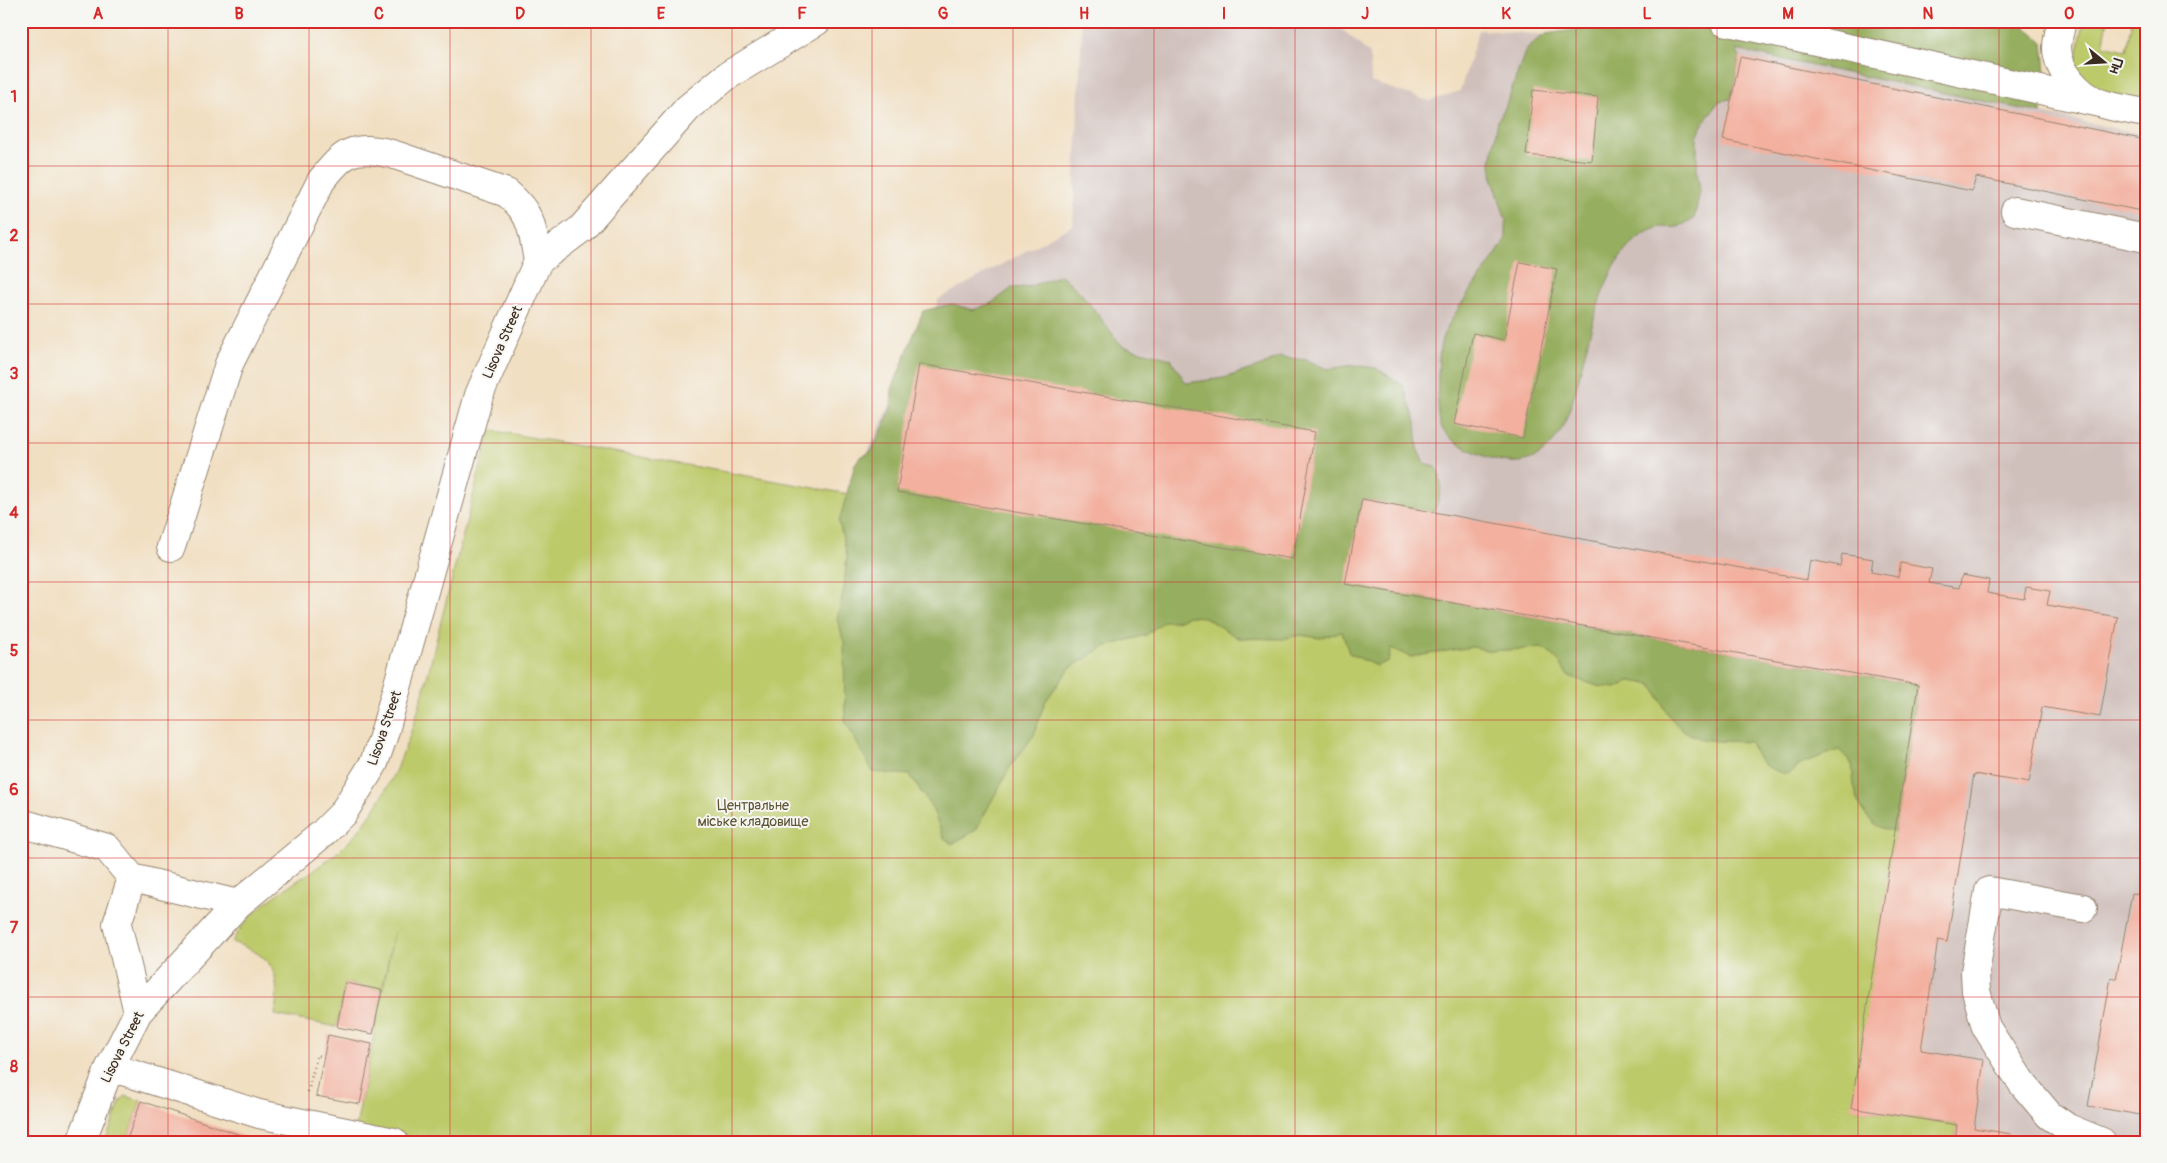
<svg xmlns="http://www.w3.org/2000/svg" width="2167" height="1163" viewBox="0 0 2167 1163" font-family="Pangolin,sans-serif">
<rect width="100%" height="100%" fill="#f6f6f2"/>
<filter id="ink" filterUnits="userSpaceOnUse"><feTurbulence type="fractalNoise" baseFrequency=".02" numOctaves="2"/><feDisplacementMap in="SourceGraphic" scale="10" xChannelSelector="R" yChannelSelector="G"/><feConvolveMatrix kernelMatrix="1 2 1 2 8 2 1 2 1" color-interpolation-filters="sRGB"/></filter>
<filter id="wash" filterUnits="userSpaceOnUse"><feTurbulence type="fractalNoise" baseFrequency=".0096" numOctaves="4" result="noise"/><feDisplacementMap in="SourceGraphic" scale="20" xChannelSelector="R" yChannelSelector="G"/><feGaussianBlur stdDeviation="1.12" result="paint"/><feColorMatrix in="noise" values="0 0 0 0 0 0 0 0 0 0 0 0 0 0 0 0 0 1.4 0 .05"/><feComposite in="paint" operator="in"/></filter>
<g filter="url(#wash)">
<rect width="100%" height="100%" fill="#f1dfc2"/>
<path fill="#d0c0bc" d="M1082,21h211l50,9 27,24 1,28 58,19 31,-10 19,-61 265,20 402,85v1007h-86l-10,-4 -39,-4 -160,-26 67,-423 -1070,-190 91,-196 134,-74z"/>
<path fill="#bdca6b" stroke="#7c7a44" d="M2084,21h24l-5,24 23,5 6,-29h14v81l-56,-11 -15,-24z
M490,430l1428,255 -66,423 105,17 -2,17h-1602l41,-210 -12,58 -37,-7 -8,44 -62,-12c5,-44 0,-58 -43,-73 24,-45 73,-60 109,-93 10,-9 19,-19 27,-31 42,-59 56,-128 73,-197 16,-64 33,-127 49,-191z
M126,1096l15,5 -15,41h-21l16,-42z"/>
<path fill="#96ae5f" stroke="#686c3e" d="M1611,21h396l16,4 20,17 4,39 -6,32 -305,-63 4,7 -9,42 -12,2 -17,24 -5,12v34l3,20 -6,28c-5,2 -11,7 -17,8 -5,1 -10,0 -15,0 -15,2 -27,13 -37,24 -21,27 -31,65 -39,98 -15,58 -26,141 -109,104 -11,-5 -31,-14 -36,-27 -5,-13 -4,-77 2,-90 16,-35 44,-64 63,-98v-18l-13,-40 -2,-17 7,-43 7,-12 20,-56 9,-10 12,-8 49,-7z
M1061,275l20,18 41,53 49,13 15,24 38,-5 37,-12 19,-9 27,3 20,9 28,-4 21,3 27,17 13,37 2,29 7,13 11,3c9,16 4,31 -3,46l-71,-14 -16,85 572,101 -23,146c-26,-2 -36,-22 -41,-46 -2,-6 0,-14 -2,-20 -2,-5 -9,-11 -13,-15l-34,12 -17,12c-22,-4 -30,-12 -38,-32 -32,-2 -57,4 -79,-24 -7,-9 -12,-23 -20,-34l-22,-3 -13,7 -19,-2 -28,-10 -15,-20 -12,-8 -51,3 -19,-4 -62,10 -19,-9 -3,13 -12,5 -27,-13 -7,-21 -22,6 -20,-3 -18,4 -44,-1 -34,-21 -15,-1 -12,5h-13l-18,14 -42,12 -34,21 -25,34 -11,33 -24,32 -34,63 -24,14 -9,-7 -10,-27 -23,-35 -37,-3 -28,-51 -1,-79 -7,-23 7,-30 3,-34 -8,-33 16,-58 5,-7 11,-5 13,-26 7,-18 1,-19 31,-78 29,-7 21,6 19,-7 20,-15 16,-1z"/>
<g id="blocks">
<path fill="#f3b09f" d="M2010,21h14l-1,4z
M1740,57l406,83v72l-170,-35 -4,14 -249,-51z
M1533,90l65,7 -6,64 -66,-6z
M1520,262l37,7 -34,169 -69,-14 19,-91 31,7z
M919,364l396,68 -22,127 -396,-67z
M2145,464h1v14l-4,-1z
M1362,499l445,81 3,-20 30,6 2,-12 31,5 -2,13 27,5 3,-14 31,6 -3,14 30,5 3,-13 27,5 -2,13 37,6 2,-12 24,4 -3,14 71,12 -18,100 -58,-10 -13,76 -55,-9 -27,168 -9,-2 -17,110 63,10 -10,68 37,6 -1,8h-55l2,-17 -106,-17 67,-423 -573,-101z
M2132,893l14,3v220l-58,-10 23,-128 5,1z
M345,983l37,7 -9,44 -36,-7z
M328,1035l44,9 -12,60 -44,-8z
M141,1101l76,26 44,15h-135z"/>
</g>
</g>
<g filter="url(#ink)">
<use href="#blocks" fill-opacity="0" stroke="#968470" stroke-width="1"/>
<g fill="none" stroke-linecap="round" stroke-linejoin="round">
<g stroke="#968470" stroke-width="30">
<path id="minor" d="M1724,21l376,82
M2062,21c-2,9 -5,18 -5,27 1,24 22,47 43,55 15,5 31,7 46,10
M2015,211l131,27
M171,547l58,-183 92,-183c24,-31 33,-36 71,-27l115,39c26,22 25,36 31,68
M21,823l86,25 25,30 106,26
M132,878l-15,46 21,88
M2083,908l-94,-17 -14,81 1,19 10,36 36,56 27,32 19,13 34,14
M110,1067l149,47 135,28
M81,1142l29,-75 28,-55 100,-108 84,-70 21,-21 31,-50 10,-29 95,-339 59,-134 43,-32 107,-121 39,-32 90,-55"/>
</g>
<path stroke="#968470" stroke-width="3" stroke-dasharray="1 4" stroke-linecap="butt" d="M308,1092l9,-37 6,2"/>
<use href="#minor" stroke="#fff" stroke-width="28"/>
</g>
</g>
<path fill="none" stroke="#d62828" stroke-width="1" stroke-opacity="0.55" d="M168,21v1121M309,21v1121M450,21v1121M591,21v1121M732,21v1121M872,21v1121M1013,21v1121M1154,21v1121M1295,21v1121M1436,21v1121M1576,21v1121M1717,21v1121M1858,21v1121M1999,21v1121M21,166h2125M21,304h2125M21,443h2125M21,582h2125M21,720h2125M21,858h2125M21,997h2125"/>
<g text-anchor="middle" stroke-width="4" stroke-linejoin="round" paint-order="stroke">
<g font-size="14" fill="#3b2a1e" stroke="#f6f6f2">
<text transform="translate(502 342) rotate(-66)" y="5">Lisova Street</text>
<text transform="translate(384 728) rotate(-71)" y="5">Lisova Street</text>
<text transform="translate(122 1047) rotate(-63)" y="5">Lisova Street</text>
</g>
<g font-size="14" fill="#5c5231" stroke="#f6f6f2">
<text x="753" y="810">Центральне<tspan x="753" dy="16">міське кладовище</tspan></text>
</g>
</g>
<rect width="2167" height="1163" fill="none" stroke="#f6f6f2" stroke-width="55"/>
<g transform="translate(2104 62) rotate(108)" stroke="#f6f6f2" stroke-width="4" paint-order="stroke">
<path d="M0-4L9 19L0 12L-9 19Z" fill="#3b2a1e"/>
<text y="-8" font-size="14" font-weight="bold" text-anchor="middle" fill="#3b2a1e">Пн</text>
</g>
<rect x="28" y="28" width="2112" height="1108" fill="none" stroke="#d62828" stroke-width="2"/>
<g font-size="16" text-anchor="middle" font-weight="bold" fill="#d62828">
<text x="98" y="19">A</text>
<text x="239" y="19">B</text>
<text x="379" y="19">C</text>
<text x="520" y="19">D</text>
<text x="661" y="19">E</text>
<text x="802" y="19">F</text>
<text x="943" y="19">G</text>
<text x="1084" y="19">H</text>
<text x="1224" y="19">I</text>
<text x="1365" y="19">J</text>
<text x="1506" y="19">K</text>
<text x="1647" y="19">L</text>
<text x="1788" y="19">M</text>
<text x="1928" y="19">N</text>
<text x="2069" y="19">O</text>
<text x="14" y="102">1</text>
<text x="14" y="241">2</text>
<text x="14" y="379">3</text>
<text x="14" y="518">4</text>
<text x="14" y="656">5</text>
<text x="14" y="795">6</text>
<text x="14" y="933">7</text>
<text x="14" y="1072">8</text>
</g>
</svg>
